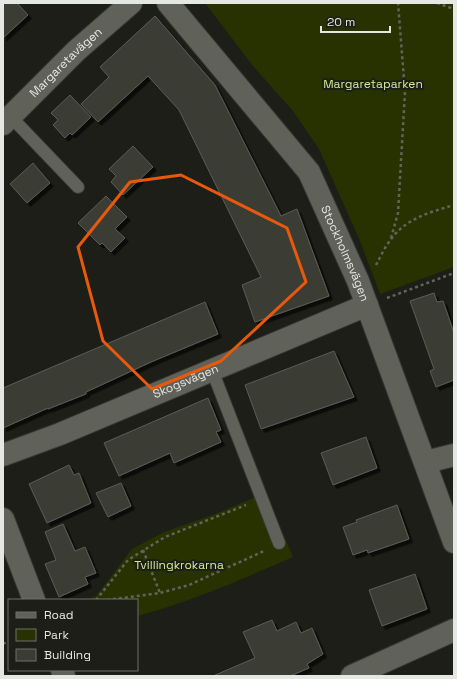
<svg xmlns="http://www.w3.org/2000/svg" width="457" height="679" viewBox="0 0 457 679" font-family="'Space Grotesk',sans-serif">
<defs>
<filter id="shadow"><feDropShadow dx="3.5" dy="3.5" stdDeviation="0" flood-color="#0009"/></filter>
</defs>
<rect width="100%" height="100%" fill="#1c1e17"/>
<path fill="#273200" d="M205,3h249v264l-74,27 -20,-53 -41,-92 -26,-38 -40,-45z
M266,493l27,64c-51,22 -102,45 -156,59v-16h-51l10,-4 36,-47 32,-17 51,-18z"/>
<path fill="#3b3d35" stroke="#5b5d55" filter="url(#shadow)" d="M3,3h14l11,12 -25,23z
M155,16l60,69 66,131 16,-7 32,87 -74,26 -13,-37 19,-8 -82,-167 -31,-34 -50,46 -17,-18 28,-27 -9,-10z
M70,95l21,22 -19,18 -2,-2 -5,5 -12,-13 5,-5 -7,-7z
M133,146l20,21 -30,28 -12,-13 5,-6 -7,-7z
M33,163l17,20 -23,20 -17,-19z
M106,196l21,21 -12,12 10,9 -14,14 -9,-9 -2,2 -22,-22z
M434,293l3,9 6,-1 11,32v47l-18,7 -6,-16 4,-2 -24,-68z
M205,302l13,32 -67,28 -65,30v2l-38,15v-1l-45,20v-40z
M334,351l20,46 -93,32 -16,-44z
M208,398l13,32 -5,2 5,10 -47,21 -4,-10 -51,23 -15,-33z
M366,437l11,31 -44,17 -12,-32z
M69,465l5,10 5,-2 12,30 -44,20 -18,-39z
M121,483l10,23 -23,11 -12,-24z
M397,505l12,34 -41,14 -1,-3 -14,5 -10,-28 14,-5 -1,-2z
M63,524l12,27 10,-4 11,26 -11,4 3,7 -29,13 -14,-33 11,-4 -11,-28z
M415,574l12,35 -45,17 -13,-36z
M272,620l5,11 19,-9 5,11 11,-5 11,26 -16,10 2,4 -19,8h-77l42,-18 -12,-26z"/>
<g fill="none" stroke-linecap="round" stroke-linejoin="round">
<g stroke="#373935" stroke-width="14">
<path id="service" d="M11,117l67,70
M212,370l67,173"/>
</g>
<g stroke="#373935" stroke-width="24">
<g id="minor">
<path id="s1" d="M168,3l141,169 49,109 96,261"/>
<path id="s2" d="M3,124l73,-73 55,-48"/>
<path id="s3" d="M3,455l57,-21 307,-129"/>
<path d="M426,462l28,-7"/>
<path d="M3,519l31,81"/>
<path d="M62,670l2,6"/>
<path d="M352,676l102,-46"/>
</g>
</g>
<path stroke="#61635d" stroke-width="2.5" stroke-dasharray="3 3" stroke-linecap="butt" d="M437,3l17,6
M391,238l7,-25 7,-121 -7,-89
M376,265c5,-9 9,-19 16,-27 15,-20 39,-26 62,-33
M387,298l67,-25
M143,550l17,43
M96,600l32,-40 37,-23 81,-32
M107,600l53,-7 29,-8 75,-34
M3,644l6,-3"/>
<use href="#service" stroke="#60625a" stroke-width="12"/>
<use href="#minor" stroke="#60625a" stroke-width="22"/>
</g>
<path fill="none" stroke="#e8590c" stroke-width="3" stroke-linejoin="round" d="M181,175l106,53 19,54 -85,79 -69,28 -49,-48 -25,-94 52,-65z"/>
<g text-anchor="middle" stroke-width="4" stroke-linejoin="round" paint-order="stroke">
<g font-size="12" fill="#e5e7e2" stroke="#1c1e17">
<text dy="4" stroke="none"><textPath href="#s2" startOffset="88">Margaretavägen</textPath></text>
<text dy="4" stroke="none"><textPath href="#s1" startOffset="309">Stockholmsvägen</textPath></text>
<text dy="4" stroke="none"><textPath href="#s3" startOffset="197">Skogsvägen</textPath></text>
</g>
<g font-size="12" fill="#d2eb91" stroke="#1c1e17">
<text x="373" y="88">Margaretaparken</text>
<text x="179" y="569">Tvillingkrokarna</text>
</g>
</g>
<rect width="457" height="679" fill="none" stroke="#e5e7e2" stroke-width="8"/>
<rect x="8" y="599" width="130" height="72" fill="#1c1e17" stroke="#6c6e68"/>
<rect x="16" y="612" width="20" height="6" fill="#60625a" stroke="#6c6e68"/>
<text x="44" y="619" font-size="12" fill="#e5e7e2">Road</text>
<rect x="16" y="629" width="20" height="12" fill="#273200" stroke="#6c6e68"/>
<text x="44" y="639" font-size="12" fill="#e5e7e2">Park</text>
<rect x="16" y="649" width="20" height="12" fill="#3b3d35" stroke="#6c6e68"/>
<text x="44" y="659" font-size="12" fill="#e5e7e2">Building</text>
<path d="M321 26v6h69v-6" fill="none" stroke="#e5e7e2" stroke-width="2"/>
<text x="327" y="26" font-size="12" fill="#e5e7e2" stroke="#1c1e17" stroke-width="3" paint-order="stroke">20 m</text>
</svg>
